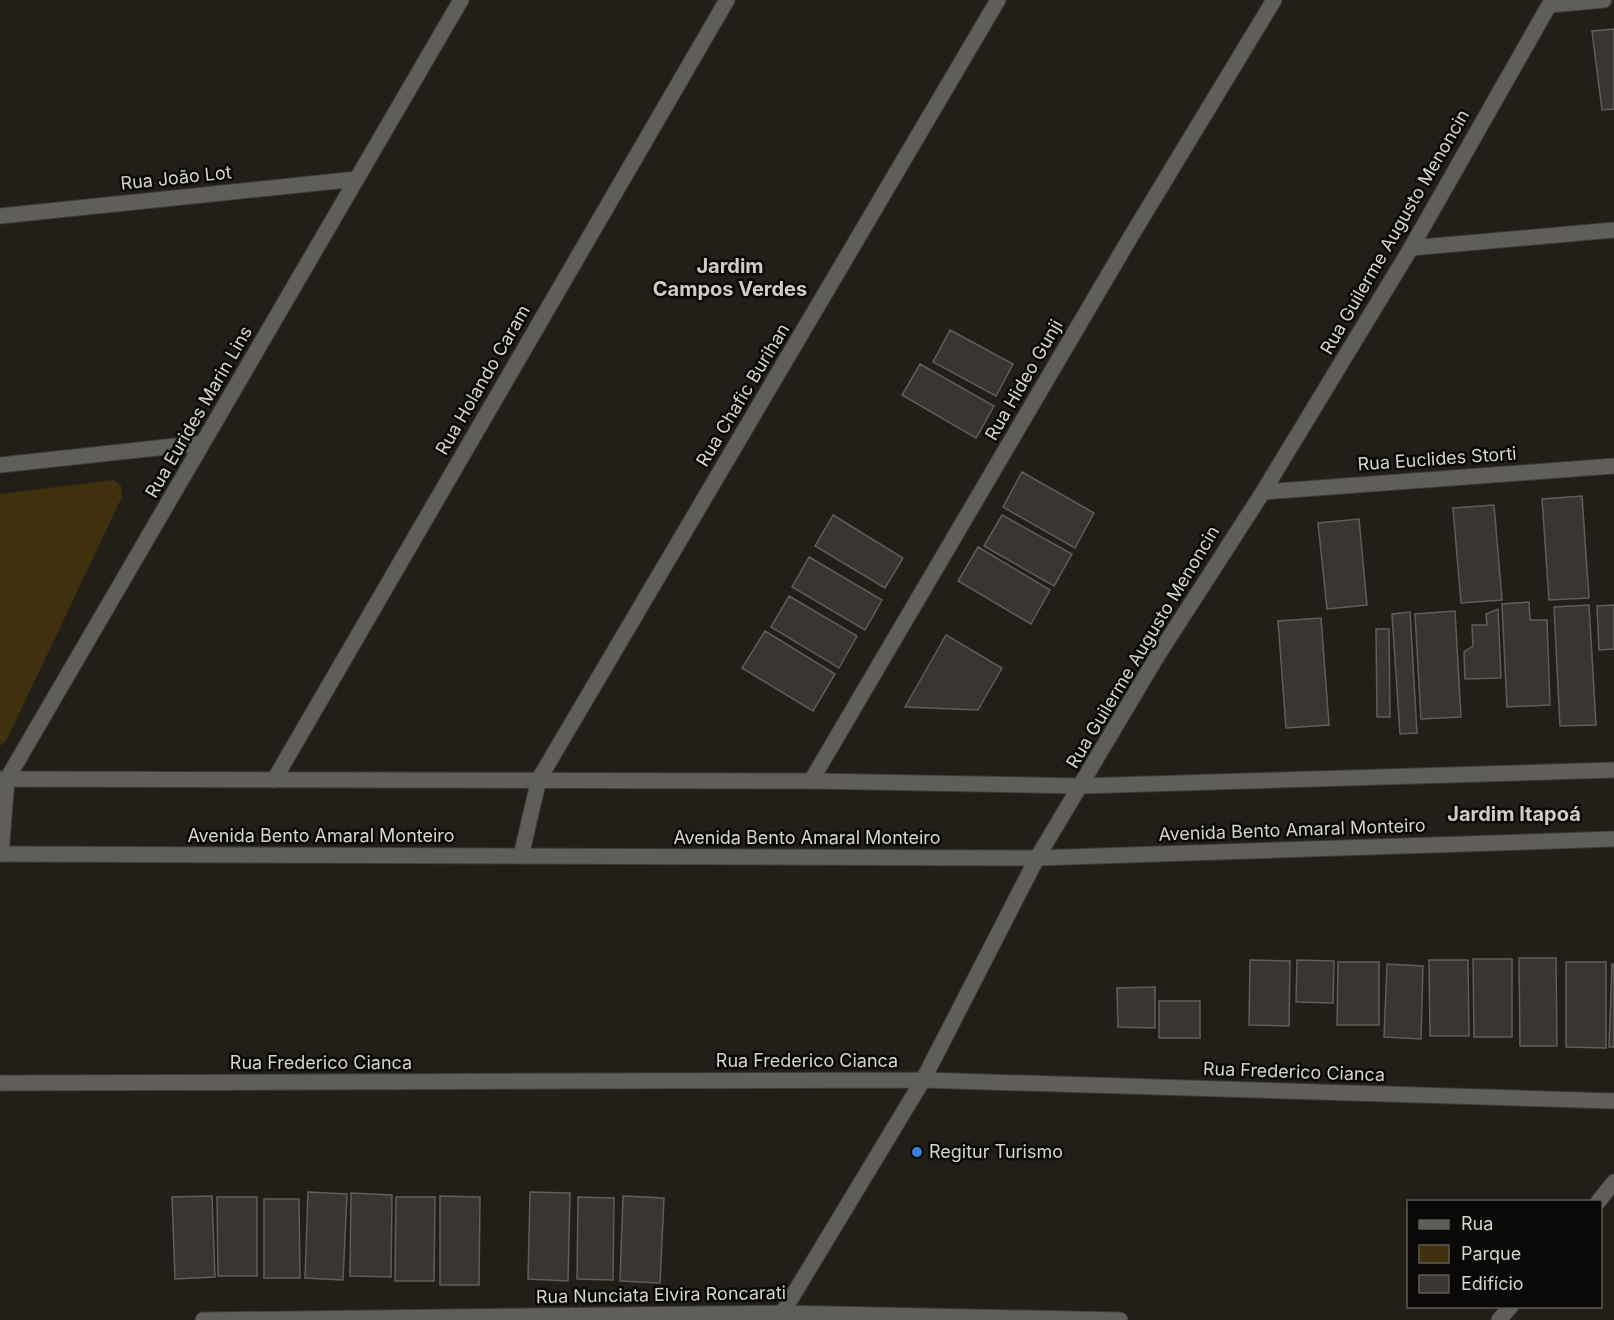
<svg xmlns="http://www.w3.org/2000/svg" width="1614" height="1320" viewBox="0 0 1614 1320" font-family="Inter,sans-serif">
<rect width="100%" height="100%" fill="#221f19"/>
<path fill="#40300e" d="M113,480l8,6 1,11 -115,242 -7,7v-252z"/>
<path fill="#393530" stroke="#615d57" stroke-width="1.5" d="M1614,29v80l-12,1 -10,-79z
M950,330l63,34 -17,32 -63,-34z
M920,364l74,42 -18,32 -74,-43z
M1022,472l72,41 -19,35 -72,-41z
M1582,496l7,102 -40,2 -7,-101z
M1494,505l8,95 -41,3 -8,-95z
M833,515l70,43 -18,30 -70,-42z
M1002,515l70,39 -18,32 -70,-40z
M1359,519l8,86 -40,4 -9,-86z
M978,547l72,43 -19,34 -73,-43z
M809,557l73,43 -17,30 -73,-43z
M789,596l68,40 -18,32 -68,-41z
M1529,602l1,18h17l3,85 -43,2 -5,-103z
M1589,605l7,120 -36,1 -6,-119z
M1614,605v44l-15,1 -2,-44z
M1498,609l3,69 -36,1 -1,-27 9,-6 -1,-21h15l-1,-11z
M1455,611l6,106 -40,2 -6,-105z
M1410,612l7,121 -17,1 -8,-120z
M1321,618l8,107 -43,3 -8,-107z
M1376,629h13l1,88h-13z
M765,631l70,43 -22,37 -71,-43z
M946,635l56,33 -24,42 -73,-3z
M1519,958h37l1,88h-37z
M1473,959h39v78h-38z
M1250,960l40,1 -1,65 -40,-1z
M1297,960l37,1 -1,42 -37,-1z
M1429,960h39l1,76h-39z
M1338,962h41v63h-42z
M1566,962h40v86l-40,-1z
M1387,964l36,2 -2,73 -37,-2z
M1612,964h2v83h-5z
M1155,987v41l-37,-1 -1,-39z
M1159,1001h41v37h-41z
M308,1192l39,2 -4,86 -38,-2z
M530,1192l40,1 -2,88 -40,-2z
M351,1193l41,2 -1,82 -41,-1z
M212,1196l3,81 -40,2 -3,-82z
M440,1196l40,1 -1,88h-39z
M623,1196l41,2 -4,85 -40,-2z
M217,1197h40v79h-39z
M396,1197h39l-1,84h-39z
M578,1197l36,1 -1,82 -36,-1z
M264,1199h35l1,79h-36z"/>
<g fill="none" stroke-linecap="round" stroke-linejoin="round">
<g stroke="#3f3c36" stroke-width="17">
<path id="minor" d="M1550,5l54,-5
M0,216l357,-37
M1411,248l203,-18
M0,465l203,-22
M1263,492l351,-26
M274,780l453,-780
M811,781l319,-543 144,-238
M1,854l6,-75 454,-779
M521,856l18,-77 459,-779
M0,1083l923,-3 691,21
M1598,1202l16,-20
M203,1320l579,-7 338,7
M778,1320l145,-240 114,-222 121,-203 105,-163 148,-244 141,-248
M1499,1320l12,-14"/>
</g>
<g stroke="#3f3c36" stroke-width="17">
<path id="tertiary" d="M0,779l811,2 270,5 533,-16
M0,854l1037,4 577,-19"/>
</g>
<use href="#minor" stroke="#5f5e5b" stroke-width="15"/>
<use href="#tertiary" stroke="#5f5e5b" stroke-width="15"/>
</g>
<circle fill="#3f7fe0" stroke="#0a0907" stroke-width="2" cx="917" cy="1152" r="6"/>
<g text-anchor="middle" stroke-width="5" stroke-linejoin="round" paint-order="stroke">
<g font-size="18" fill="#d6d4d0" stroke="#0a0907">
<text transform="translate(176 178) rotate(-6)" y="6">Rua João Lot</text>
<text transform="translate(1395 232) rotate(-60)" y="6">Rua Guilerme Augusto Menoncin</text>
<text transform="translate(483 380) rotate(-60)" y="6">Rua Holando Caram</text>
<text transform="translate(1024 380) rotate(-60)" y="6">Rua Hideo Gunji</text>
<text transform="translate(743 395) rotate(-59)" y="6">Rua Chafic Burihan</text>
<text transform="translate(199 412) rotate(-60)" y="6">Rua Eurides Marin Lins</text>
<text transform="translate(1437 459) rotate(-4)" y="6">Rua Euclides Storti</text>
<text transform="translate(1143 647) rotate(-59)" y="6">Rua Guilerme Augusto Menoncin</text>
<text transform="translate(1292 830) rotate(-2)" y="6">Avenida Bento Amaral Monteiro</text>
<text x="321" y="842">Avenida Bento Amaral Monteiro</text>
<text x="807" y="844">Avenida Bento Amaral Monteiro</text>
<text x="807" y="1067">Rua Frederico Cianca</text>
<text x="321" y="1069">Rua Frederico Cianca</text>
<text transform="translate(1294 1072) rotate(2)" y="6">Rua Frederico Cianca</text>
<text transform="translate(661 1295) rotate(-1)" y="6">Rua Nunciata Elvira Roncarati</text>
</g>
<g font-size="18" fill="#d6d4d0" stroke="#0a0907" text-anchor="start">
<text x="929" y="1158">Regitur Turismo</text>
</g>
<g font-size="20" font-weight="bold" fill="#d0ccc5" stroke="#0a0907">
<text x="730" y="273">Jardim<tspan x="730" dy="23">Campos Verdes</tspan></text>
<text x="1514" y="821">Jardim Itapoá</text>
</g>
</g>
<rect x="1407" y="1200" width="195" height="108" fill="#0a0907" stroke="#5c5a57" stroke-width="1.5"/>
<rect x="1419" y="1220" width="30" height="9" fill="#5f5e5b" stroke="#5c5a57" stroke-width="1.5"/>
<text x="1461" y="1230" font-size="18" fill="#d6d4d0">Rua</text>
<rect x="1419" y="1245" width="30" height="18" fill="#40300e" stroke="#5c5a57" stroke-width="1.5"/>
<text x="1461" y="1260" font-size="18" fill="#d6d4d0">Parque</text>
<rect x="1419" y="1275" width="30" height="18" fill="#393530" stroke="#5c5a57" stroke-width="1.5"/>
<text x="1461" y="1290" font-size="18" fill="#d6d4d0">Edifício</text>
</svg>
